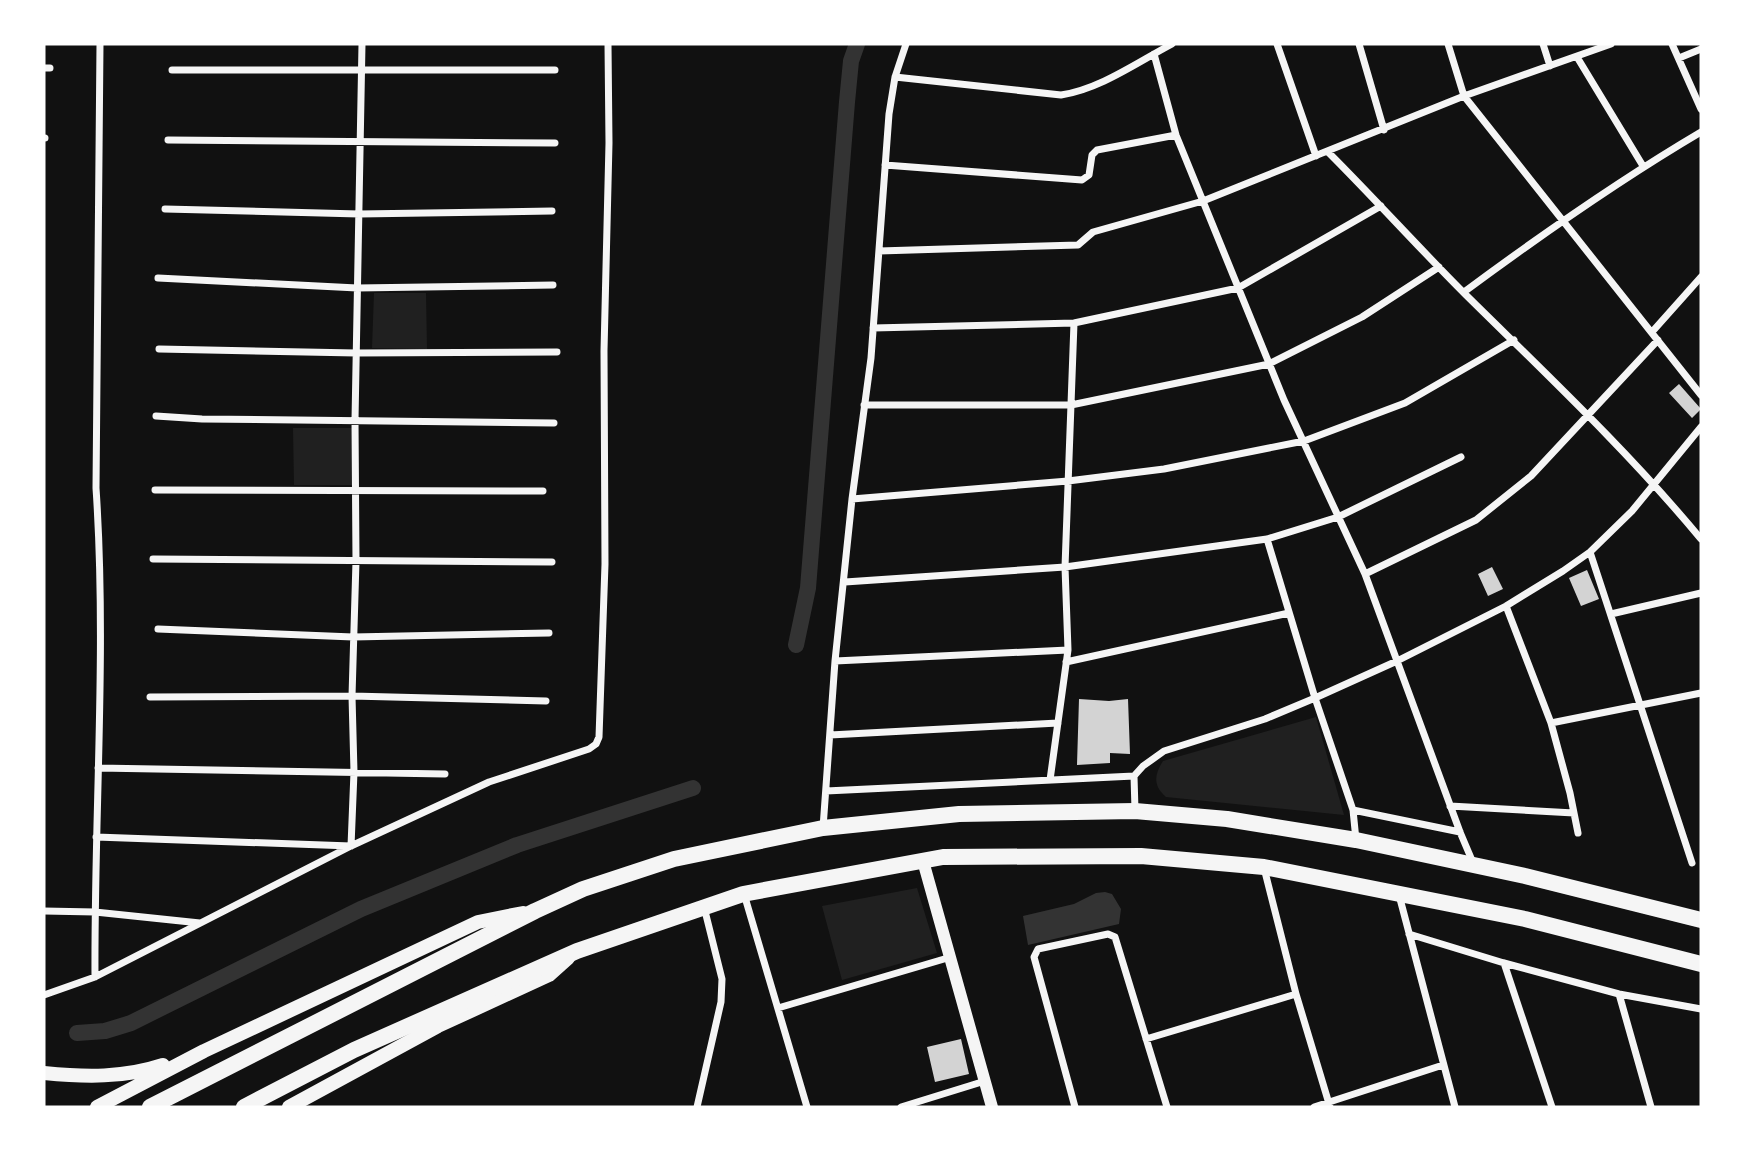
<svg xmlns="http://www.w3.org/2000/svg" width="1745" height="1151" viewBox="0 0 1745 1151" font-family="Overpass,sans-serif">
<rect width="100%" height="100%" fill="#111"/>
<path fill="#202020" d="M374,293h52l1,56 -55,-1z
M293,428h59v57h-58z
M1316,717l28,98 -178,-18c-13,-11 -12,-22 -3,-36z
M917,888l20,65 -95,27 -20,-74z"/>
<path fill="#333" d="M1105,892l7,2 9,15 -2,15 -91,21 -5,-29 51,-12 22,-11z"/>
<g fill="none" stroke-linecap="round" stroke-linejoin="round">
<path stroke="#333" stroke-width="16" d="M796,645l12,-57 39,-486 4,-41 6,-17
M77,1033l28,-2 26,-8 230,-114 156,-64 176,-57"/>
</g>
<path fill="#d3d3d3" d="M1679,384l22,25 -9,9 -23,-25z
M1492,567l11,22 -15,7 -10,-22z
M1587,570l12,29 -18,7 -12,-28z
M1079,699l30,2 19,-2 2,55 -20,-1v10l-33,2z
M961,1039l8,35 -34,8 -8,-35z"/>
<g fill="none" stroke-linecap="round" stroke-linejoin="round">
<path stroke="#f5f5f5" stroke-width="7" d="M1277,44l39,112
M1359,44l25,86
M1448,44l16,52 237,299
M1543,44l7,22
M1672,44l29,65
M1154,54l22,81 108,265 81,174 95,258 14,33
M1577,57l66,109
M1679,58l22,-9
M44,68h6
M172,70h383
M895,77l166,18c39,-6 75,-32 111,-51
M44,138h1
M168,140l387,3
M1328,152c47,47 91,96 137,142 81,80 163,157 236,245
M885,165l197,15 7,-5 3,-20 5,-5 79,-15
M165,209l194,5 193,-3
M879,251l199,-6 15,-13 110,-31 261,-105 147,-52
M158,278l199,10 196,-3
M1464,292c77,-57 154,-111 237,-160
M873,328l201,-5 164,-35 143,-82
M1652,332l49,-55
M159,349l197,4 201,-1
M864,405h207l198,-41 93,-47 77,-50
M156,416l46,3 352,4
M155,490l388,1
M852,499l216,-18 96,-12 140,-28 101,-38 109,-63
M1267,539l48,159 38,112 3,30
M1590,552l102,311
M153,559l399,3
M1365,574l111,-54 55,-44 127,-136
M845,582l220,-15 202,-28 71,-22 123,-60
M1506,606l45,117 19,70 8,40
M1611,614l90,-21
M158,629l195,8 196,-4
M835,661l233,-11
M1066,662l223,-49
M150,697l202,-1 194,5
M1551,723l150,-30
M830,735l228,-12
M98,768l347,6
M1050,780l18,-130 -3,-83 9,-244
M826,791l308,-15
M1450,806l124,7
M1135,810l-1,-34 9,-10 21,-15 101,-32 50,-21 82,-37 109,-55 57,-35 27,-19 42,-41 69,-84
M1353,810l107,22
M823,828l12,-167 17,-162 19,-141 18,-244 6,-37 11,-33
M96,837l255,9 3,-74 -2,-76 4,-135 -1,-141 7,-376
M1264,868l32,126 34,113
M744,894l63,213
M1399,895l56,212
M44,911l51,1 105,11
M1409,934l95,29 115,31 82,15
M1504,963l48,144
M95,977c-1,-163 12,-326 1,-489l4,-444
M1619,994l32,113
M44,995l51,-18 256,-131 138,-64 100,-33 7,-5 3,-7 6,-173 -1,-213 5,-208 -1,-99
M778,1008l173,-51
M1146,1039l150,-45
M697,1107l24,-105 1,-23 -18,-72
M901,1107l84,-26
M1075,1107l-41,-150 4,-8 70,-15 7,3 52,170
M1314,1107l129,-42"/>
<path stroke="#f5f5f5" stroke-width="12" d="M923,861l69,246"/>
<path stroke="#f5f5f5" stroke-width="14" d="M44,1073c41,4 80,5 119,-8
M97,1107l107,-56 274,-129 45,-9
M289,1107l149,-81 111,-51 19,-17"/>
<path stroke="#f5f5f5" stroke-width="16" d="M150,1107l385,-196 48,-22 91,-30 149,-31 136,-14 176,-3 92,8 129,21 169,36 176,44
M244,1107l110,-57 223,-99 166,-57 200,-37 198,-1 123,11 261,52 176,45"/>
</g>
<rect width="1745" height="1151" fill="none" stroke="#ffffff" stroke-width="91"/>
</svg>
